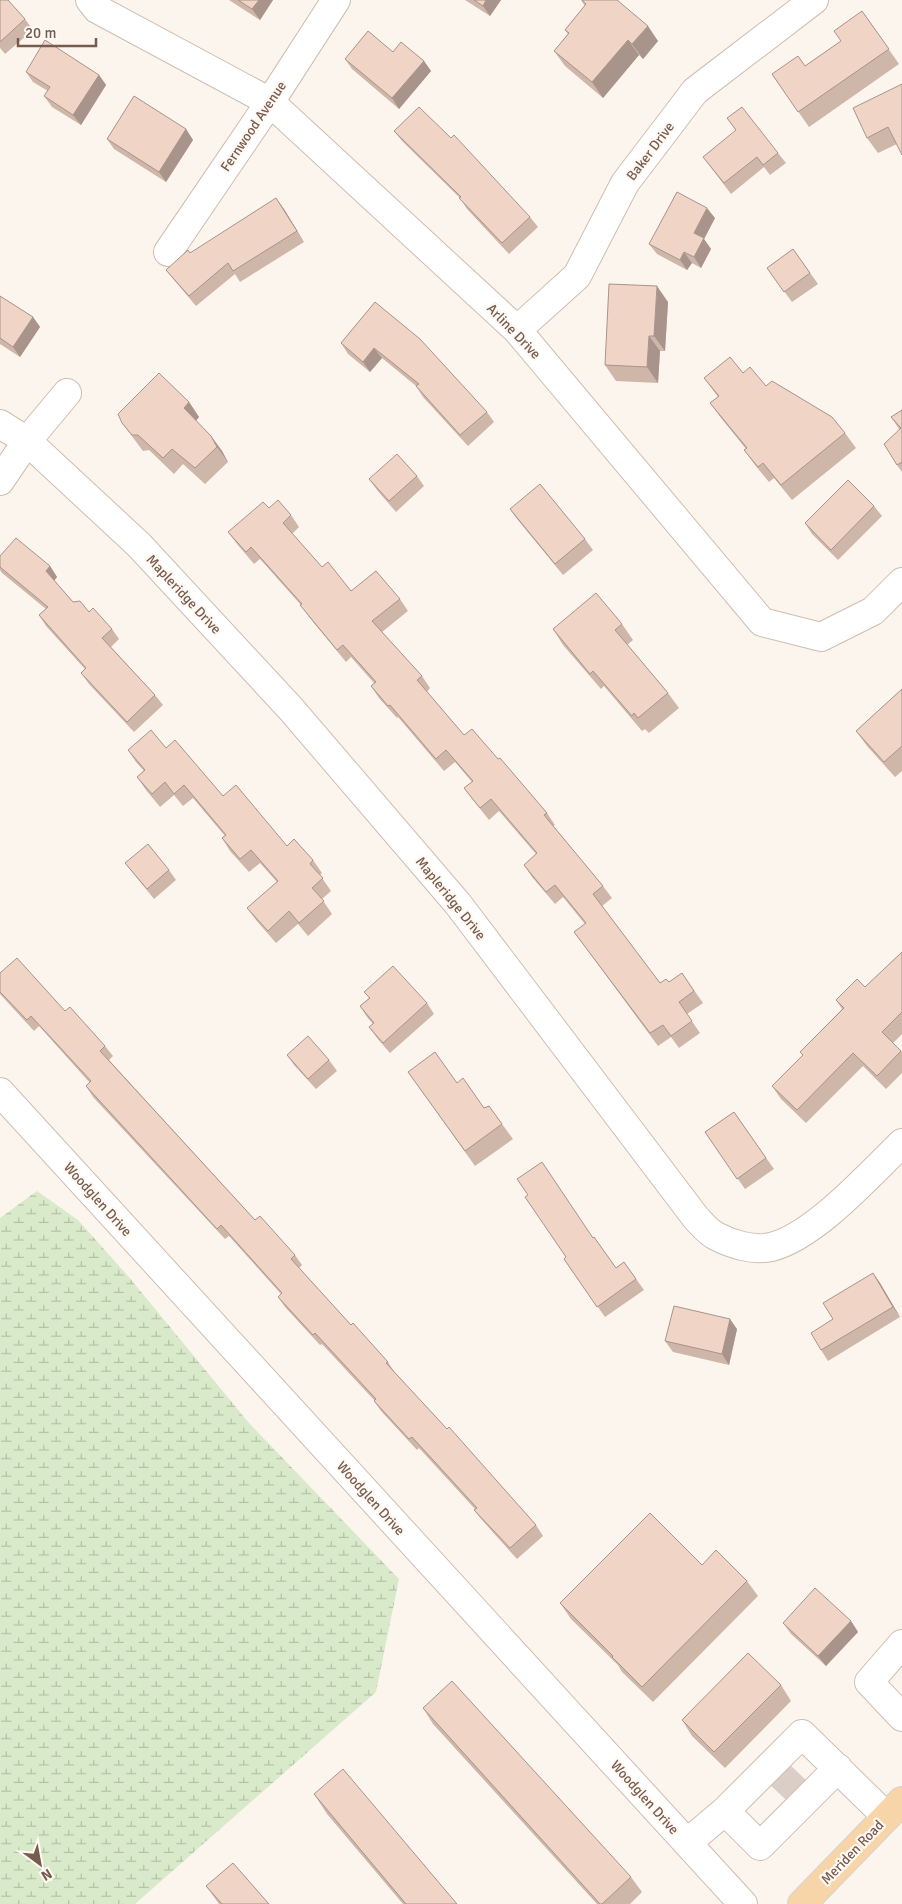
<svg xmlns="http://www.w3.org/2000/svg" width="902" height="1904" viewBox="0 0 902 1904" font-family="Signika,sans-serif">
<defs>
<pattern id="wetland-marsh" width="20" height="14" patternUnits="userSpaceOnUse" patternTransform="scale(1.25)"><rect width="20" height="14" fill="#d9eacb"/><path d="M1 5h8M5 5V1M11 12h8M15 12V8" fill="none" stroke="#b5c1a7"/></pattern>
</defs>
<rect width="100%" height="100%" fill="#fcf5ed"/>
<path fill="url(#wetland-marsh)" d="M37,1191l41,29 50,56 121,147 150,156 -23,113 -241,212h-135v-686z"/>
<g fill="none" stroke-linecap="round" stroke-linejoin="round">
<path stroke="#dbcec6" stroke-width="28" stroke-dasharray="28 14" stroke-linecap="butt" d="M777,1772l19,18"/>
<g stroke="#cfbdb1" stroke-width="30">
<path id="minor" d="M90,0l7,9 173,93 247,228 245,292 59,15 52,-26 29,-29
M168,252l102,-150 66,-102
M517,330l60,-54 48,-93 70,-92 119,-91
M0,424l27,17 112,104 152,164 167,195 238,314c6,6 12,14 20,18 15,8 37,15 55,11 43,-10 99,-73 131,-104
M0,481l27,-40 40,-48
M0,1092l743,812
M902,1644l-33,38 33,35
M725,1811l35,35 78,-78
M687,1843l38,-32 77,-77 84,82"/>
</g>
<g stroke="#d9d1ce" stroke-width="30">
<path id="major" d="M802,1904l100,-103"/>
</g>
<use href="#minor" stroke="#fff" stroke-width="28"/>
<use href="#major" stroke="#f7d5a9" stroke-width="28"/>
</g>
<path fill="#ceb6a9" d="M0,0l25,19 8,11 -28,24 -5,-6z
M229,0h44l-13,20z
M465,0h36l-11,16z
M581,0h36l41,41 -15,18 -4,-4 -36,43 -38,-32 -11,-15 14,-17 -3,-4 20,-24z
M862,11l37,53 -90,63 -37,-53 33,-8 36,-25z
M393,52l31,9 7,10 -32,38 -47,-40 -7,-10z
M26,72l73,3 7,10 -25,40 -29,-18 -8,-11 4,-5 -15,-9z
M902,84l-5,60 -19,9 -11,-15z
M727,118l51,35 8,10 -16,12 -6,-8 -33,27 -28,-37 33,-26z
M186,129l7,11 -27,42 -52,-33 -7,-10z
M394,131l136,86 8,10 -29,27 -42,-45 -7,-11 -58,-57z
M284,209l20,33 -64,40 -5,-8 -39,32 -22,-26 -8,-10 24,-17z
M715,218l-11,21 7,10 -10,19 -9,-5 -5,7 -30,-16 -8,-10z
M793,249l25,35 -26,18 -25,-34z
M0,296l33,21 7,10 -20,30 -20,-13z
M375,302l112,110 7,10 -26,24 -45,-49 -7,-11 -34,-28 -12,14 -22,-18 -7,-11z
M668,302l-3,49h-5l-2,32 -42,-2 -11,-16z
M743,373l102,60 11,15 -64,52 -18,-22 -5,4 -14,-17 -11,-15 2,-1 -25,-31 -11,-15 8,-6 -14,-19z
M189,402l10,15 -3,4 15,15 11,15 6,11 -23,22 -22,-20 -9,10 -25,-24 -6,1 -21,-28z
M902,410v62l-5,-7 2,-36 -8,-12z
M417,476l7,10 -28,26 -19,-22 -8,-11z
M874,506l8,10 -44,44 -26,-26 -7,-11z
M269,508l22,7 8,12 -7,7 30,33 29,24 49,8 8,12 -26,21 40,44 8,12 -3,4 37,43 34,24 49,54 8,12 -2,1 50,60 9,12 -10,8 58,77 9,-1 13,-9 21,30 -16,11 13,19 -21,15 -8,-11 -13,9 -84,-114 11,-8 -22,-27 -8,7 -23,-27 -8,-12 12,-11 -37,-43 -10,9 -16,-20 -9,-12 8,-6 -17,-20 -11,9 -46,-54 -1,1 -18,-20 -8,-12 3,-3 -23,-26 -5,5 -37,-45 -8,-12 -41,-46 -6,5 -17,-20 -9,-12z
M510,509l75,30 8,11 -30,25 -46,-56z
M0,556l50,10 7,11 -3,3 19,22 16,10 23,17 7,10 -8,8 44,48 8,10 -29,27 -45,-48 -8,-11 4,-4 -39,-43 -7,-11 7,-6 -44,-36 -2,-3z
M622,624l11,16 -6,5 41,48 11,15 -30,25 -4,-4 -3,2 -38,-45 -3,3 -38,-44 -10,-16z
M902,689v82l-7,6 -28,-31 -11,-15z
M166,748l57,48 64,50 26,14 9,13 -2,2 11,16 -9,8 10,15 -24,22 -10,-12 -22,19 -20,-23 -9,-12 30,-26 -17,-19 -11,9 -19,-21 -8,-13 3,-2 -32,-38 -10,8 -9,-11 -14,12 -14,-17 -9,-13 7,-6 -8,-9 -8,-12z
M125,863l44,7 7,10 -22,19 -21,-26z
M902,952v82l-9,9 9,9v21l-16,16 -23,-23 -57,57 -25,-24 -9,-13 31,-30 -3,-4 42,-43 -6,-9 29,-13z
M0,973l65,38 40,35 8,10 -4,4 146,160 40,35 7,10 -3,3 52,57 37,37 7,11 141,152 7,11 -26,23 -35,-39 -8,-10 1,-1 -56,-61 -2,2 -36,-39 -7,-10v-1l-52,-56 -2,1 -35,-38 -7,-10 3,-3 -52,-58 -4,3 -132,-142 -7,-11 4,-3 -51,-57 -5,5 -34,-37z
M364,992l63,11 7,11 -44,39 -13,-15 -8,-11 4,-3 -6,-7 -7,-11 9,-8z
M287,1055l42,5 8,11 -21,18 -22,-24z
M408,1072l49,11 27,25 5,-2 24,33 -38,27z
M734,1112l40,57 -29,20 -40,-57z
M594,1237l22,31 8,-6 20,28 -39,27 -41,-58z
M873,1273l7,10 20,34 -72,44 -7,-11 12,-31z
M737,1329l-8,36 -56,-13 -8,-11z
M702,1565l45,16 11,15 -105,106 -31,-30 -4,-7 -47,-46 -11,-16z
M851,1621l7,11 -32,34 -35,-32 -8,-11z
M781,1685l10,16 -66,67 -33,-32 -10,-16z
M423,1708l208,169 11,15 -12,12h-33l-164,-180z
M314,1794l143,110h-54l-76,-90z
M206,1886l63,18h-50z"/>
<path fill="#a8948a" d="M259,0h14l-13,20 -8,-11z
M486,0h15l-11,16 -7,-10z
M648,26l10,15 -15,18 -11,-15z
M628,40l11,15 -36,43 -11,-16z
M424,61l7,10 -32,38 -7,-11z
M99,75l7,10 -25,40 -8,-10z
M186,129l7,11 -27,42 -7,-10z
M276,198l8,11 20,33z
M707,208l8,10 -11,21 7,10 -10,19 -7,-11v-24z
M684,252l8,11 -5,7 -7,-10z
M657,286l11,16 -3,49 -11,-15z
M33,317l7,10 -20,30 -7,-10z
M649,336l11,15 -2,32 -11,-16z
M374,348l8,10 -12,14 -7,-10z
M189,402l10,15 -5,6 -10,-15z
M211,436l11,15 6,11 -11,-15z
M50,566l7,11 -3,4 -8,-10z
M873,1273l7,10 20,34 -7,-10z
M730,1319l7,10 -8,36 -7,-11z
M851,1621l7,11 -32,34 -8,-10z"/>
<path fill="#f0d4c5" stroke="#a8948a" d="M0,0h8l17,19 -25,23z
M238,0h21l-7,9z
M474,0h12l-3,6z
M582,0h35l31,26 -16,18 -4,-4 -36,42 -38,-31 15,-18 -4,-3 21,-26z
M862,11l27,38 -91,63 -26,-38 26,-18 7,10 36,-25 -7,-10z
M368,31l25,21 8,-10 23,19 -32,37 -47,-39z
M45,40l54,35 -26,40 -29,-19 6,-9 -24,-15z
M902,84v71l-14,-28 -21,11 -14,-30z
M134,96l52,33 -27,43 -52,-33z
M419,107l32,31 3,-3 76,82 -28,26 -43,-45 2,-1 -67,-66z
M742,107l36,46 -15,12 -6,-8 -33,26 -21,-26 33,-27 -9,-12z
M677,192l30,16 -13,25 10,5 -10,19 -10,-5 -4,8 -31,-16z
M276,198l21,33 -64,40 -5,-8 -39,33 -23,-26 22,-20 2,3z
M793,249l17,24 -26,19 -17,-24z
M609,284l48,2 -3,50h-5l-2,31 -42,-2z
M0,296l33,21 -20,30 -13,-9z
M375,302l45,37 67,73 -27,23 -44,-49 3,-2 -45,-36 -11,14 -22,-19z
M730,357l13,16 7,-6 16,19 6,-5 60,36 13,16 -64,52 -18,-22 -5,4 -14,-17 3,-2 -37,-45 9,-7 -15,-18z
M159,373l30,29 -5,6 27,28 6,11 -22,21 -23,-19 -9,9 -25,-23h-6l-10,-12 -4,-9z
M902,410v52l-5,3 -13,-21 17,-16 -10,-11z
M397,454l20,22 -28,25 -20,-22z
M848,480l26,26 -43,44 -26,-27z
M540,484l45,55 -30,25 -45,-55z
M278,500l13,15 -8,8 39,44 6,-5 23,29 25,-20 24,28 -28,22 50,55 -5,4 47,55 8,-6 26,30 2,-1 47,55 -3,2 59,71 -10,8 67,89 6,-4 3,3 13,-9 12,18 -15,11 13,19 -21,15 -8,-11 -13,8 -76,-101 12,-9 -31,-38 -9,7 -22,-27 13,-12 -46,-54 -11,9 -16,-20 9,-7 -27,-31 -10,9 -46,-54 -2,1 -17,-20 5,-4 -33,-37 -6,5 -37,-45 2,-1 -51,-57 -5,5 -18,-20 35,-30 6,6z
M16,538l34,28 -4,5 27,31 7,-1 9,11 4,-4 19,21 -10,9 53,57 -28,27 -46,-49 5,-5 -47,-53 9,-8 -48,-40v-11z
M596,593l26,31 -7,6 53,63 -30,25 -4,-5 -2,3 -39,-45 -3,3 -37,-45z
M902,689v57l-18,16 -28,-31z
M151,730l15,18 9,-8 48,56 13,-11 51,61 7,-7 19,21 -3,4 13,14 -11,10 12,13 -25,22 -10,-12 -21,20 -21,-23 31,-27 -27,-31 -11,9 -18,-21 4,-3 -42,-50 -10,9 -9,-12 -13,12 -15,-17 8,-7 -17,-20z
M148,844l21,26 -22,19 -22,-26z
M902,952v60l-20,20 19,19 -24,25 -24,-23 -56,57 -25,-24 31,-31 -3,-3 44,-44 -8,-8 21,-21 8,8z
M17,958l48,53 5,-4 35,39 -5,5 155,169 5,-4 35,39 -4,4 60,66 2,-2 35,39 -2,1 61,66 2,-2 87,98 -26,23 -36,-38 3,-2 -65,-71 -3,2 -35,-38 2,-2 -61,-66 -2,2 -35,-38 4,-4 -61,-68 -4,4 -131,-143 5,-5 -60,-65 -4,4 -27,-28v-19z
M393,966l34,37 -44,40 -14,-16 5,-4 -14,-17 10,-8 -6,-6z
M308,1036l21,24 -21,19 -21,-24z
M435,1052l22,31 6,-5 21,30 5,-2 13,18 -37,27 -57,-79z
M734,1112l32,46 -29,21 -32,-47z
M542,1162l51,76 1,-1 22,31 8,-6 12,17 -39,28 -33,-48 2,-2 -41,-60 3,-2 -11,-16z
M873,1273l20,34 -72,43 -10,-17 22,-14 -10,-16z
M674,1306l56,13 -8,35 -57,-13z
M650,1513l52,52 14,-15 31,31 -105,106 -30,-30 1,-1 -53,-53z
M815,1588l36,33 -33,35 -35,-33z
M748,1653l33,32 -67,67 -32,-32z
M452,1681l179,196 -29,27h-2l-177,-196z
M343,1769l114,135h-51l-92,-110z
M233,1863l36,41h-47l-16,-18z"/>
<g text-anchor="middle" stroke-width="4.5" stroke-linejoin="round" paint-order="stroke">
<g font-size="14" fill="#785b4f" stroke="#fef9f3">
<text transform="translate(253 126) rotate(-56)" y="5">Fernwood Avenue</text>
<text transform="translate(650 151) rotate(-53)" y="5">Baker Drive</text>
<text transform="translate(514 331) rotate(46)" y="5">Arline Drive</text>
<text transform="translate(184 594) rotate(47)" y="5">Mapleridge Drive</text>
<text transform="translate(451 898) rotate(51)" y="5">Mapleridge Drive</text>
<text transform="translate(98 1199) rotate(48)" y="5">Woodglen Drive</text>
<text transform="translate(371 1498) rotate(48)" y="5">Woodglen Drive</text>
<text transform="translate(645 1797) rotate(48)" y="5">Woodglen Drive</text>
<text transform="translate(852 1852) rotate(-46)" y="5">Meriden Road</text>
</g>
</g>
<g transform="translate(40 1864) rotate(148)" stroke="#fef9f3" stroke-width="4" paint-order="stroke">
<path d="M0-4L9 19L0 12L-9 19Z" fill="#785b4f"/>
<text y="-8" font-size="14" font-weight="bold" text-anchor="middle" fill="#785b4f">N</text>
</g>
<path d="M18 38v8h78v-8" fill="none" stroke="#785b4f" stroke-width="2.5"/>
<text x="25" y="38" font-size="15" fill="#785b4f" stroke="#fef9f3" stroke-width="4" paint-order="stroke">20 m</text>
</svg>
